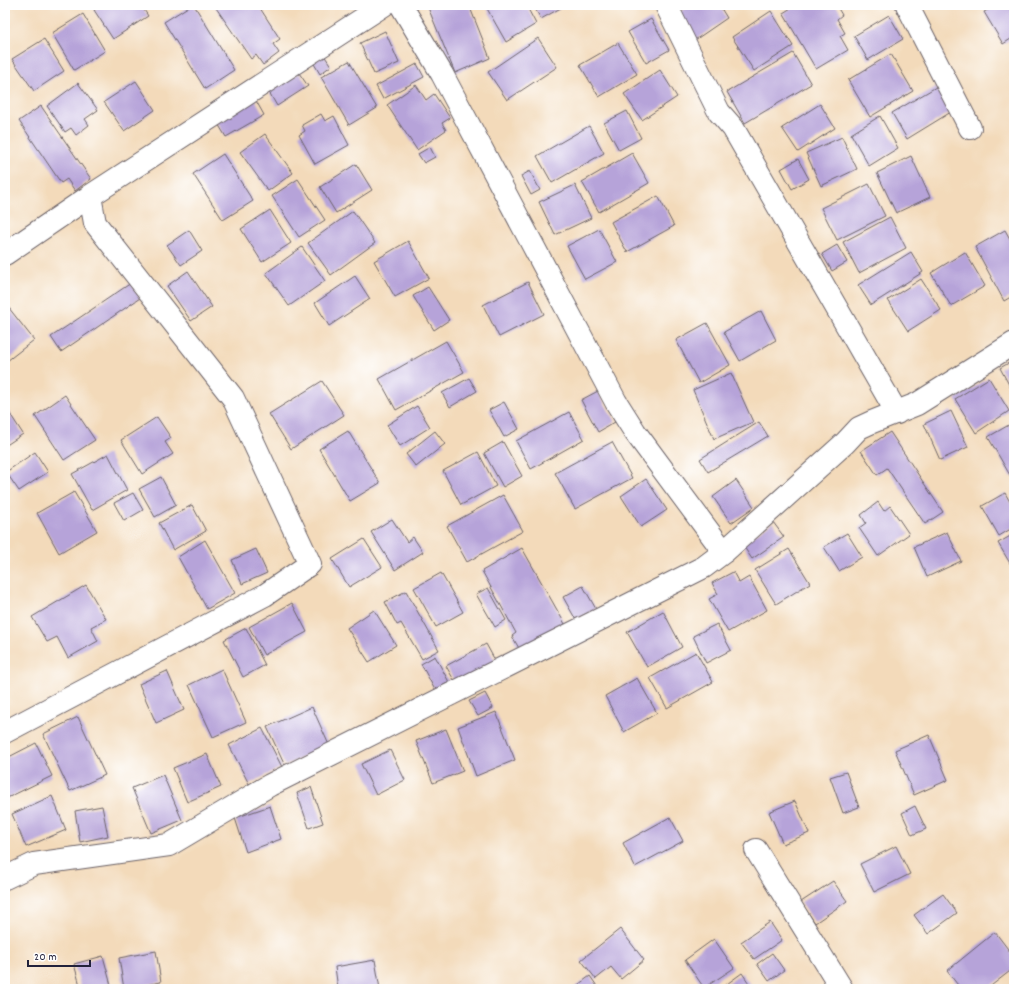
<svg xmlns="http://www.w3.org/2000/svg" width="1019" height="994" viewBox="0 0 1019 994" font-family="Dekko,sans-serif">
<rect width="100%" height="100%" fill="#fff"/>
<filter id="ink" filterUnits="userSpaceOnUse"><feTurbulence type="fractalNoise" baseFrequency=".025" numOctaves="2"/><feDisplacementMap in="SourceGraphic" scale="8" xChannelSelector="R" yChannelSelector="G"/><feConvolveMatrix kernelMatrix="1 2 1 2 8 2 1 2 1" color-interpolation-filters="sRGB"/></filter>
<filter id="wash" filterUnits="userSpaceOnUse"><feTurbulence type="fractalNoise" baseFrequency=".012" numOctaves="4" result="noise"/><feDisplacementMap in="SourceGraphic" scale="16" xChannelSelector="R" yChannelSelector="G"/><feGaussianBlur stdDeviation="0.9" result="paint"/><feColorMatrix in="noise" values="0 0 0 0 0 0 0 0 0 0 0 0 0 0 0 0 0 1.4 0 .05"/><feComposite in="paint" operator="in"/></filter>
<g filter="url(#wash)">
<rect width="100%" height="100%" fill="#f3daba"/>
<g id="blocks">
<path fill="#b6a3d9" d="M102,5h39l7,11 -35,23 -19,-29z
M191,5h3l40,65 -29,19 -41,-67z
M214,5h44l22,34 -7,5 6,9 -16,12 -7,-10 -5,4z
M427,5h42l21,53 -35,15z
M485,5h41l10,19 -30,18z
M533,5h33l-25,14z
M690,5h29l8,13 -35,24 -17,-27z
M796,5h40l6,10 -5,4 8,14 -5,3 8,14 -32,19 -33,-56z
M996,5h18v32l-11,7 -19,-32z
M771,11l22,35 -39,25 -22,-34z
M83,14l22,37 -31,19 -22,-37z
M889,15l14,24 -35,21 -14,-24z
M651,19l18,31 -23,13 -18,-31z
M385,31l14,32 -25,11 -14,-31z
M538,38l19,29 -50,33 -19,-28z
M44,39l20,32 -30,20 -22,-32z
M618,43l19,31 -38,23 -19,-32z
M793,53l18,31 -66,39 -18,-31z
M891,54l22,37 -43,26 -22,-37z
M324,55l7,11 -11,8 -7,-12z
M349,61l28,47 -28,17 -28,-48z
M417,64l7,13 -41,22 -7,-13z
M660,70l17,27 -35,23 -18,-26z
M299,73l9,13 -31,20 -8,-14z
M136,81l19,29 -31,21 -20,-29z
M78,83l20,27 -13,9 4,6 -13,10 -5,-7 -6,4 -18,-26z
M416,85l10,15 8,-6 16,24 -8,5 4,7 -29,20 -30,-45z
M936,87l15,25 -44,27 -15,-26z
M255,99l9,16 -38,22 -9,-15z
M820,104l15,24 -37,24 -16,-24z
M41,106l50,73 -16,12 -8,-12 -6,4 -42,-62z
M627,111l14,27 -22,12 -15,-27z
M321,114l4,7 9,-5 15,29 -34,19 -16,-29 6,-4 -3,-6z
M880,116l18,32 -29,18 -18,-32z
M589,126l15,27 -52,30 -15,-27z
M265,134l28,39 -25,18 -28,-39z
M842,137l15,32 -36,17 -15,-33z
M430,147l5,10 -11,6 -6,-9z
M632,153l17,30 -50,29 -17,-30z
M223,154l30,47 -30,19 -30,-46z
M911,156l19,41 -34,16 -19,-40z
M798,159l11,20 -17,10 -11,-20z
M356,164l16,26 -36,23 -16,-26z
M530,171l10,19 -9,5 -10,-19z
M298,179l27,41 -26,17 -27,-41z
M869,184l16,32 -48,24 -16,-32z
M575,185l16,33 -36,17 -16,-33z
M658,196l16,30 -47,26 -16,-30z
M270,210l21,33 -29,19 -21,-33z
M353,211l22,32 -44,32 -23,-32z
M890,217l16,31 -47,25 -16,-31z
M599,229l18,33 -32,17 -18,-33z
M189,230l13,21 -21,14 -14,-20z
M1005,230l9,16v49l-10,6 -29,-54z
M408,241l21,37 -34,19 -21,-36z
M837,245l10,17 -15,9 -10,-17z
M302,247l23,34 -36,25 -23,-33z
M911,252l12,20 -52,33 -13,-20z
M965,252l20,34 -34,20 -20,-33z
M188,271l24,36 -21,14 -24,-35z
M355,276l15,23 -41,27 -14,-23z
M921,279l20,31 -33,21 -20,-31z
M528,282l16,32 -45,23 -16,-32z
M131,283l9,15 -79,54 -10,-15z
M428,287l21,33 -15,10 -21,-34z
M5,303l29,37 -27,21 -2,-3z
M761,311l15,29 -36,21 -16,-29z
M707,323l23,42 -31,18 -23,-43z
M446,341l18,31 -68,38 -17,-31z
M1014,360v34l-14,-26z
M731,373l22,49 -39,17 -21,-49z
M469,378l8,13 -27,16 -8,-14z
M989,378l20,33 -33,22 -21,-34z
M322,381l22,34 -53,34 -22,-35z
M598,391l17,31 -17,10 -17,-32z
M65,395l30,45 -31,20 -29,-44z
M504,402l15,27 -15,8 -15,-27z
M5,406l18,28 -18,12z
M417,406l13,21 -30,19 -13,-21z
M951,411l17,36 -28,13 -16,-36z
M569,412l15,27 -53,30 -15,-28z
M157,417l14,21 -6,4 8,12 -31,20 -21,-34z
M759,422l9,14 -60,36 -8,-13z
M1014,422v53l-3,2 -23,-40z
M348,431l32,52 -30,18 -31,-52z
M435,431l10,13 -29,23 -10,-13z
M890,432l53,80 -18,12 -38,-56 -10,7 -16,-24z
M503,442l19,34 -19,11 -19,-34z
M612,442l20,36 -57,31 -20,-36z
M35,452l13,20 -29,19 -13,-19z
M478,452l18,34 -35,19 -18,-34z
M108,454l19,36 -35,20 -20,-36z
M161,477l15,28 -21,12 -16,-28z
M646,479l21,31 -26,17 -20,-31z
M736,480l18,27 -23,16 -18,-26z
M74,492l23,39 -38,22 -22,-40z
M133,493l10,17 -19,11 -10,-18z
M1005,493l9,16v18l-15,9 -17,-30z
M503,495l20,36 -56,31 -20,-36z
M878,502l6,9 6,-5 19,28 -31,22 -19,-28 7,-5 -5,-8z
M192,505l14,26 -33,19 -14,-27z
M392,519l15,23 6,-5 10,15 -28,18 -24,-38z
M773,522l11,15 -32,22 -10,-15z
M947,532l14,29 -34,16 -13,-30z
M847,533l15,24 -23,14 -15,-24z
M1014,534v36l-16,-27z
M364,539l18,28 -33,20 -17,-28z
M205,540l30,53 -28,16 -29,-52z
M522,548l43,76 -45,26 -8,-14 4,-3 -34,-62z
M256,549l11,24 -25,11 -10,-24z
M789,549l21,34 -34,21 -21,-34z
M733,572l6,11 10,-6 18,33 -39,22 -19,-33 9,-5 -6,-11z
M441,573l22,39 -27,15 -22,-39z
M86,585l20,34 -15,8 7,14 -30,17 -11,-21 -10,5 -15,-25z
M583,586l13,23 -20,11 -13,-23z
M488,588l18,32 -11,7 -19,-33z
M406,591l33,59 -17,9 -21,-36 -4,2 -12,-23z
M292,603l15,29 -43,23 -15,-28z
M374,610l22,35 -27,17 -22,-34z
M663,611l19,36 -35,20 -20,-35z
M717,624l14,26 -25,13 -13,-27z
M246,628l19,37 -22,12 -19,-37z
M486,644l11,20 -39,23 -12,-21z
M696,652l17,30 -46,26 -17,-30z
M435,656l14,26 -14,8 -14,-26z
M222,669l24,53 -33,15 -24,-52z
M167,671l17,39 -28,13 -17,-39z
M637,678l20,35 -33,19 -19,-36z
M485,693l8,15 -15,8 -9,-15z
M312,707l17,38 -44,21 -18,-39z
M496,712l19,48 -39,16 -18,-49z
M78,717l27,58 -35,16 -27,-57z
M262,728l20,39 -33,17 -20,-39z
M446,729l17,42 -30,12 -17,-42z
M929,735l19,45 -34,15 -19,-45z
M36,743l16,33 -47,23v-40z
M390,750l15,30 -29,15 -15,-31z
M207,754l14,33 -34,15 -14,-34z
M846,772l13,35 -16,6 -13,-36z
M163,775l19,45 -31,13 -19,-45z
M311,787l12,36 -14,5 -12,-35z
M52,796l14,34 -40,17 -14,-33z
M795,801l14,32 -26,11 -14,-32z
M102,806l6,30 -28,6 -5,-31z
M270,806l11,33 -35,13 -11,-34z
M915,806l11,23 -14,6 -10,-22z
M670,817l13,24 -48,26 -12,-24z
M896,846l14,28 -36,18 -14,-28z
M833,881l14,20 -32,22 -14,-21z
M943,894l14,19 -29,21 -14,-19z
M770,922l12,18 -28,19 -13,-17z
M620,929l24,31 -23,19 -10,-12 -15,12 -15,-19z
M995,932l19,25v11l-27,21h-26l-14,-18z
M714,939l20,29 -30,20 -19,-28z
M156,951l5,31 -37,7 -5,-31z
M772,953l12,17 -15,11 -12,-17z
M103,956l9,33h-31l-7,-25z
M375,960l5,29h-42l-3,-22z
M742,973l11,16h-33z
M590,976l9,13h-23l-1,-2z"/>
</g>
</g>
<g filter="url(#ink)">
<use href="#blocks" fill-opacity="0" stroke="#6b6267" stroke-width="1"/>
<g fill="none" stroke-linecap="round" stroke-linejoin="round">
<g stroke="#6b6267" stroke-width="24">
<path id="minor" d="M401,5l41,69 174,328 19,30 89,120
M666,5l53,107 14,16 164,285
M907,5l63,123
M5,254l85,-58 294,-191
M5,732l260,-137 45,-31 -77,-166 -138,-175 -5,-27
M756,850l86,139
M5,878l29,-14 135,-19 101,-60 434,-218 20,-15 121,-109 14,-15 13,-6 45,-18 97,-61"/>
</g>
<use href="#minor" stroke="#fff" stroke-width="22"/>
</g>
</g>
<rect width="1019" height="994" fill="none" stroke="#fff" stroke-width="20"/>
<path d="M28 960v6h62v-6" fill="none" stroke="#22223b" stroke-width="2"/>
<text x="34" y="960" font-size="12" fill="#22223b" stroke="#ffffff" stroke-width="3" paint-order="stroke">20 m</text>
</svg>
